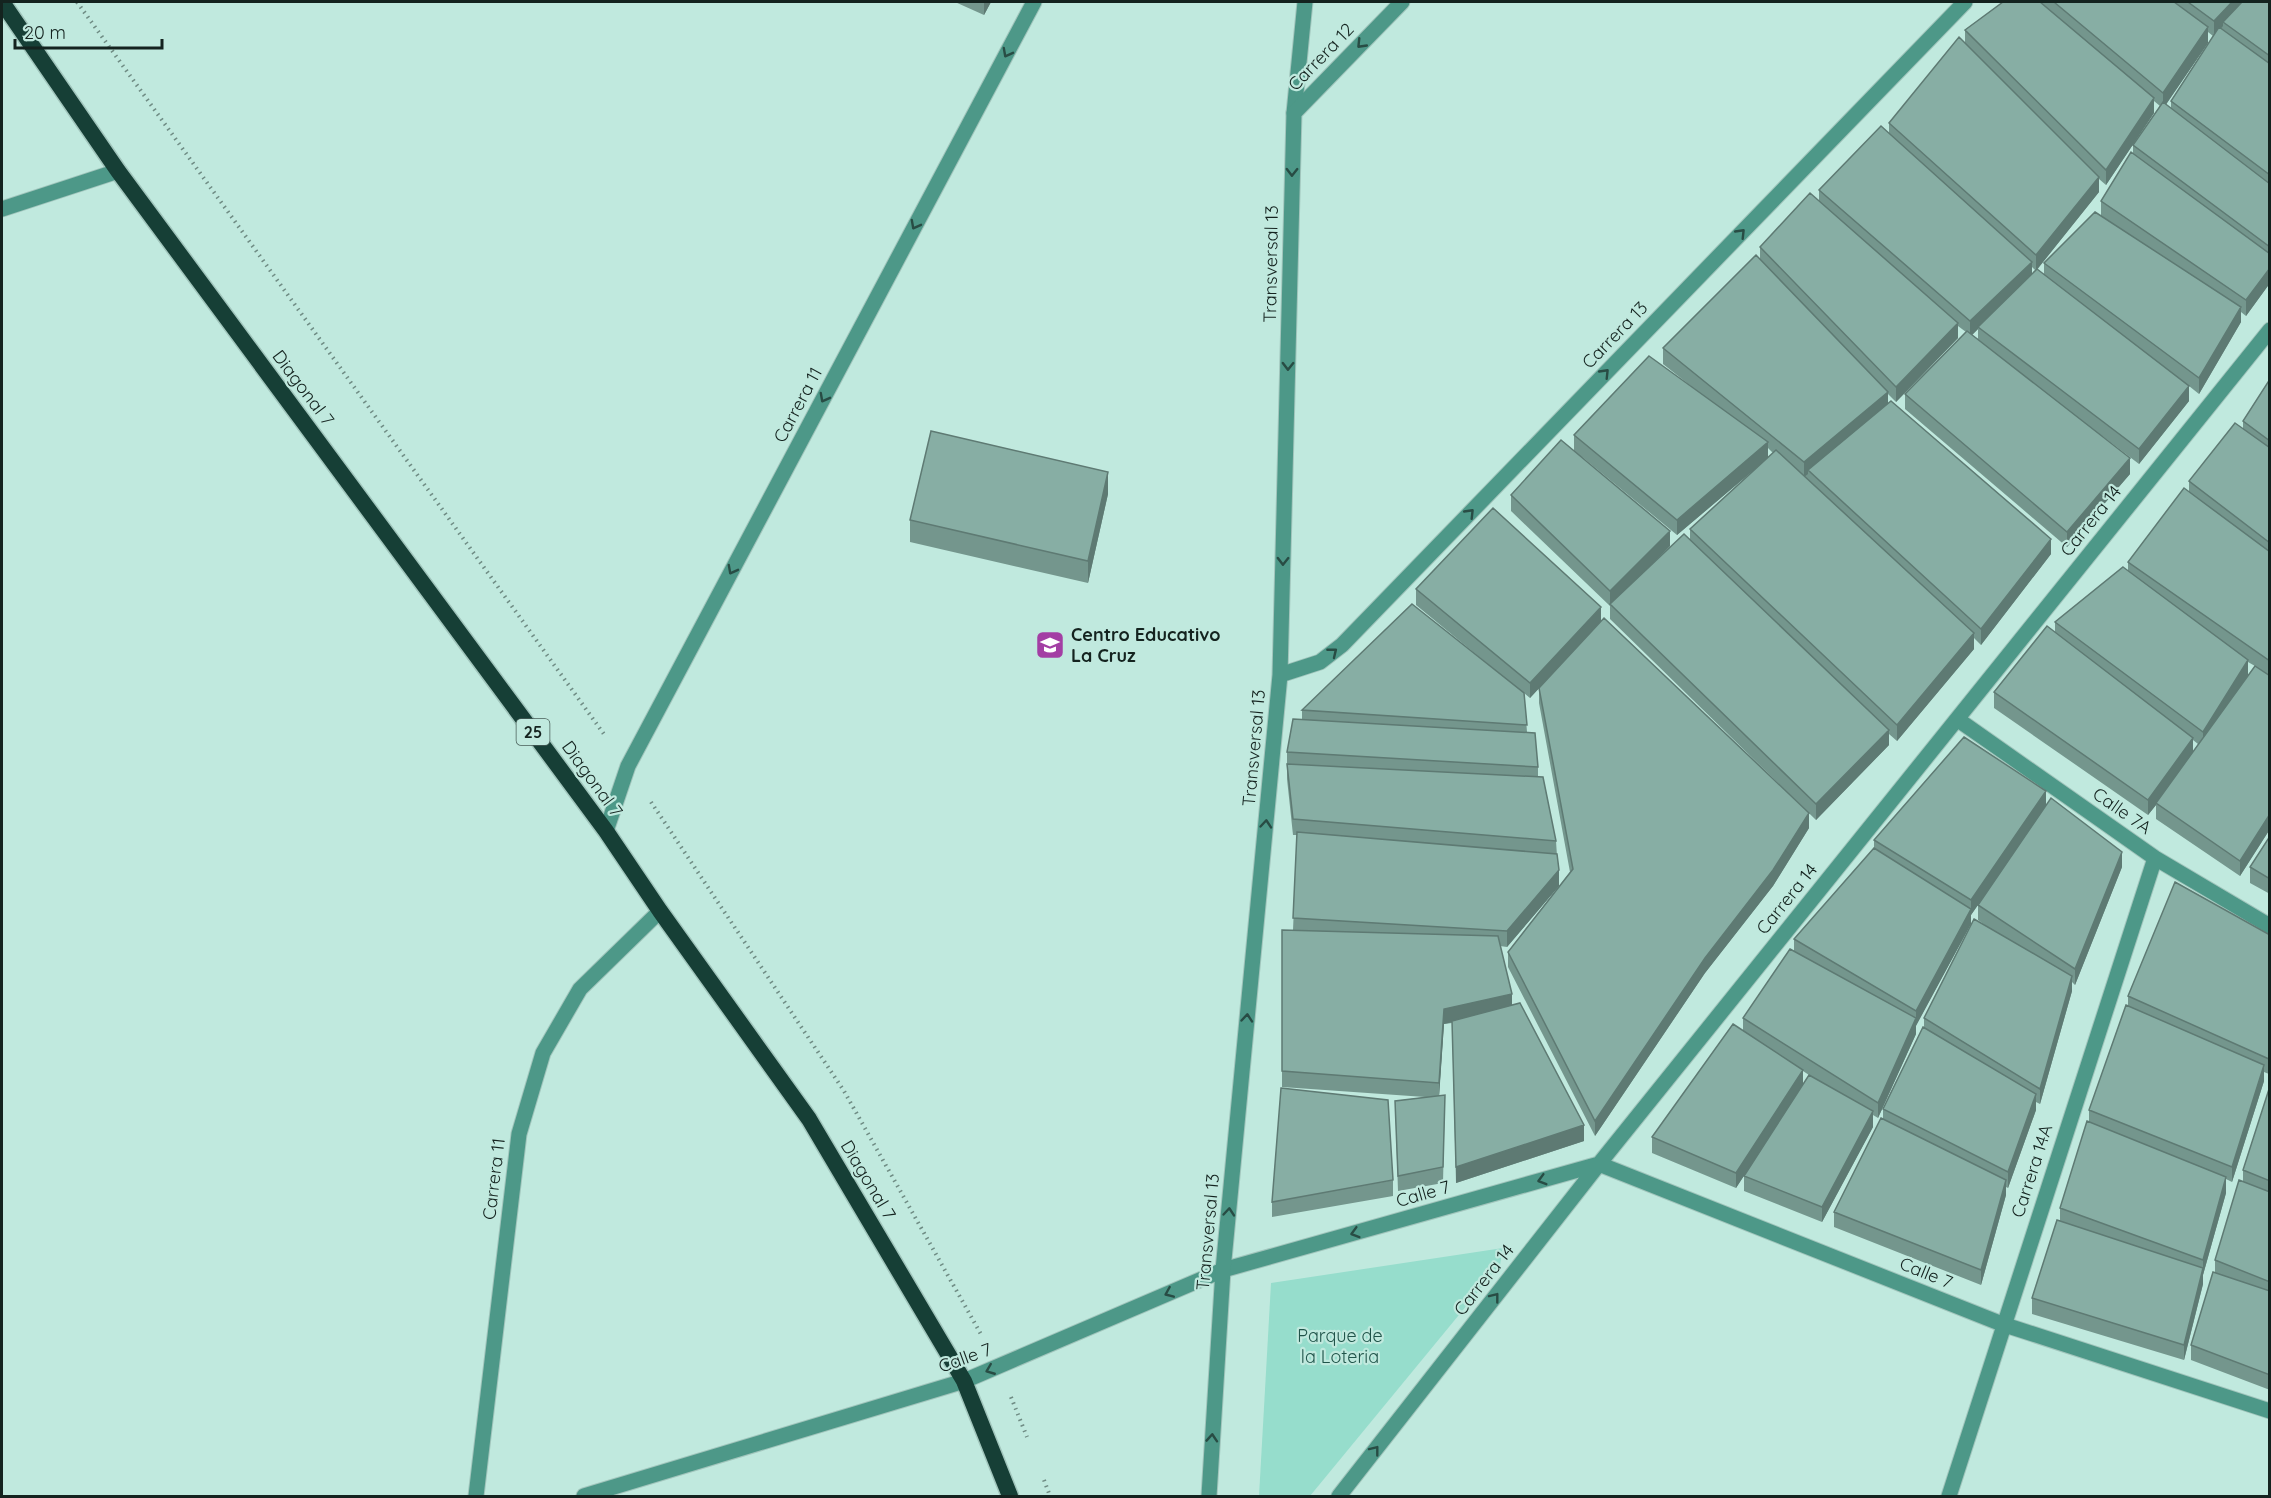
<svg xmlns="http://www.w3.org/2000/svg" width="2271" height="1498" viewBox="0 0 2271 1498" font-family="Quicksand,sans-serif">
<rect width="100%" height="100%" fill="#c0e9de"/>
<path fill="#96ddcc" d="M1503,1248l-3,17 -190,231h-51l12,-213z"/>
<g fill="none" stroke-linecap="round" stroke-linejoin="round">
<g stroke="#a1c5bc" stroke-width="17">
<path id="minor" d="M1294,113l11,-111
M2,209l116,-38
M1957,719l198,139 115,68
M606,831l22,-65 406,-764
M476,1496l43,-362 24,-81 37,-64 80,-78
M584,1496l380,-115 259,-111 376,-106 403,160 268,87
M1339,1496l260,-332 671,-834
M1949,1496l206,-638"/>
</g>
<g stroke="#a1c5bc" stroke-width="17">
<path id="tertiary" d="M1280,675l40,-13 22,-17 623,-643
M1209,1496l14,-226 57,-595 14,-562 108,-111"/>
</g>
<g stroke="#a1c5bc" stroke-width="19">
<path id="trunk" d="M2,2l116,169 488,660 54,80 149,208 155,262 46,115"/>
</g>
<path stroke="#6f8c84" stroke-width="4" stroke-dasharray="1.5 4.5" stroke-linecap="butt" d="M77,2l529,735
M651,802l193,289 138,245
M1011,1397l16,40
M1044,1480l6,16"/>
<use href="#minor" stroke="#4d9888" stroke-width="15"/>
<use href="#tertiary" stroke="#4d9888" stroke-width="15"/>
<use href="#trunk" stroke="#163f36" stroke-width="16"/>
</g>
<path fill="#74968d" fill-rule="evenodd" d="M955,2h36l-7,13z
M2003,2h267v281l-24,33 -5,-4v10l-42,72 -10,-8v15l-50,63 -38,-29 29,39 -63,73 -162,-138v-15l61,-62 -8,-6v12l-62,64 -8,-8v9l163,151 -70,91 -7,-7v11l-77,92 -8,-7v11l-73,75 -206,-201v-13l-99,-95v-16l63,-44v-16l127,-41 -38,-30v-16l97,-89v-12l59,-46v-11l70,-57v-10l76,-80v-13zM2208,32l5,4 -42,65v8l-5,-5 42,-61zM2154,101l6,5 -27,39v9l-32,47v14l-57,48v12l-7,-6 62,-77v-13l7,6 48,-72zM2032,267l4,4 -4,4zM1978,329v10l-6,-4zM1768,448l5,5 -83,76v11l-37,24 17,-18 -89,-90 96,79 91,-77z
M2270,379v450l-30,47 -84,-57v-14l-8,10 -154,-107v-16l61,-61v-9l73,-51v-9l61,-70v-11l54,-52v-8zM2248,662l7,4 -7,9zM2193,740l5,4 -5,8z
M1108,494l-20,89 -178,-41v-22z
M1416,589l185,32 208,207 -36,58 -68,87 -110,163 -87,-169v-15l62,-80 -31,-169v-15l-9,10 -6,-5 3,39 11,35v10l18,64 3,45 -52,61 -7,-1 12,59 72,136 -128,42 -4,-160 -8,1 -5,71h6l-2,88 -45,8 -3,-90 30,-4 -143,-10v-157h11l4,-95h-4l-6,-56v-27l15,-33v-9l198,-36 -84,-69z
M2046,805l76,62 -47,118 -3,-3v9l-32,113 -4,-2v8l-28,78 -2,-1v8l-25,90 -147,-58v-15l49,-93v-10l41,-82v-9l68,-88 -14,-10v-15l-7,10v9l-55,101v9l-38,84 -5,-3v12l-51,95 -78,-31v-15l13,-21 -21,33 -84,-35v-16l91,-106v-13l51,-67v-12l80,-90v-9zM1803,1071l6,4 -6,9z
M2270,836v58l-20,-11v-16z
M2270,935l-1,139 -5,-2v9l-32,101 -6,-3v14l-23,82v9l-19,76 -152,-46v-16l28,-77v-13l29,-86v-12l39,-104v-10z
M2270,1086v304l-79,-30v-15l24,-72v-13l28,-78v-12z
M1393,1180v16l-121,21v-15z"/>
<path fill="#5e7a73" d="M984,2h7l-7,13z
M2232,2h13l-22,20v4l-9,10v-15z
M2208,27v16l-45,66v-16z
M2154,98v15l-48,72v-15z
M2099,177v15l-63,79v-16z
M2032,262v16l-54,49v2l-8,8v-16z
M2270,268v15l-24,33v-16z
M2241,307v15l-42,72v-16z
M1958,323v15l-62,64v-15z
M2189,386v15l-50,63v-15z
M1888,392v15l-80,63v4l-4,3v-15z
M1768,442v16l-91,77v-15z
M2130,458v16l-63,73v-15z
M1108,472v22l-20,89v-22z
M1670,531v15l-59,59 -1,-1v2v-15z
M2051,539v15l-70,91v-16z
M1601,607v15l-71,76v-15z
M1974,633v16l-77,92v-16z
M2248,660v15l-45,72v-15z
M1889,730v15l-73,75v-16z
M2193,738v15l-37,50v2l-8,10v-15z
M2046,791v15l-75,109v-15z
M1809,813v15l-36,58 -68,87 -110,163v-15l110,-163z
M2270,814v15l-30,47v-15z
M2122,852v15l-47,118v-16z
M1559,870v16l-52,61v-16z
M1971,909v15l-55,102v-15z
M2072,976v15l-32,113v-15z
M1512,994v15l-68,15 -5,74v-15l5,-74z
M1916,1018v16l-38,84v-15z
M2264,1065v16l-32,101v-15z
M1803,1070v16l-67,102v-15z
M2036,1094v16l-28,78v-16z
M1873,1111v16l-51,95v-15z
M1584,1125v16l-128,42v-16z
M2226,1177v16l-23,82v-15z
M2006,1180v15l-25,90v-15z
M2203,1268v16l-19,76v-15z"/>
<path fill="#87aea4" stroke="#5e7a73" stroke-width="1.5" d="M2003,2h37l114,96 -48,72 -141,-140z
M2054,2h120l34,25 -45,66z
M2188,2h44l-18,19z
M2242,2h28v54l-47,-34z
M2219,27l51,37v111l-99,-74z
M1959,37l140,140 -63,78 -147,-132z
M2163,102l107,82v63l-137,-102z
M1881,126l151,136 -62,59 -151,-131z
M2131,152l139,102v14l-24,32 -145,-99z
M1810,193l148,130 -62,64 -136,-140z
M2095,212l146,95 -42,71 -155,-115z
M1756,255l132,137 -84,70 -141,-114z
M2037,269l152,117 -50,63 -161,-122z
M1967,331l163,127 -63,74 -162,-138z
M1649,356l119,86 -91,78 -103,-85z
M2270,379v62l-27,-20z
M1891,401l160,138 -70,90 -173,-159z
M2235,423l35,25v95l-81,-62z
M931,431l177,41 -20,89 -178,-41z
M1561,440l109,91 -60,60 -99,-96z
M1776,450l198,183 -77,92 -207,-196z
M2184,488l86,64v109l-142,-99z
M1493,508l108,99 -71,76 -114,-94z
M1684,534l205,196 -73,74 -206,-200z
M2123,567l125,93 -45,72 -148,-110z
M1412,604l112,89 3,32 -225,-15z
M1604,618l205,195 -36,57 -68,88 -110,163 -87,-169 65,-83 -34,-181z
M2047,626l146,112 -45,62 -154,-108z
M2255,666l15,10v138l-30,47 -84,-58z
M1293,719l242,14 3,34 -251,-15z
M1964,737l82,54 -75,109 -97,-60z
M1287,764l256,13 13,64 -263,-22z
M2051,798l71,54 -47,117 -97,-64z
M1297,832l260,22 2,16 -52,61 -214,-13z
M2270,836v43l-20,-12z
M1874,848l97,61 -55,102 -122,-72z
M2175,882l95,53 -1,124 -141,-63z
M1974,919l98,57 -32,113 -116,-71z
M1282,930l216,6 14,58 -68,15 -5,74 -157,-12z
M1790,949l126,69 -38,85 -135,-85z
M1520,1003l64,122 -128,42 -4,-146z
M2126,1005l138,60 -32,102 -143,-57z
M1733,1024l70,46 -67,103 -84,-36z
M1923,1027l113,67 -28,78 -125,-63z
M1809,1075l64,36 -51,96 -78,-31z
M2270,1086v95l-27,-11z
M1281,1088l107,12 5,80 -121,22z
M1445,1095l-2,72 -45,9 -3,-75z
M1881,1118l125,62 -25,90 -147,-58z
M2087,1121l139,56 -23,83 -143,-52z
M2239,1180l31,12v90l-55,-22z
M2057,1220l146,48 -19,77 -152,-47z
M2213,1272l57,19v84l-79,-30z"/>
<defs><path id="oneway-chevron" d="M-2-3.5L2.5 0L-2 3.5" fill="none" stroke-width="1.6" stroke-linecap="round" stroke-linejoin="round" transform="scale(1.5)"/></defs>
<g stroke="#284c44">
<use href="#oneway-chevron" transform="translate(1361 44) rotate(134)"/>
<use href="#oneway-chevron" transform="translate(1007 53) rotate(118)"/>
<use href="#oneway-chevron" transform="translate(1292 172) rotate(91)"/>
<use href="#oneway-chevron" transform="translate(915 225) rotate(118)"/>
<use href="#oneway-chevron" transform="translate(1741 233) rotate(-46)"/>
<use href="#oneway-chevron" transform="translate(1288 366) rotate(91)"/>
<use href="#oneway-chevron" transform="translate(1605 373) rotate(-46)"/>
<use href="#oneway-chevron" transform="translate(824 398) rotate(118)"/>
<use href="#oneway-chevron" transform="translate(1470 513) rotate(-46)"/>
<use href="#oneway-chevron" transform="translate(1283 561) rotate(91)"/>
<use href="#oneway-chevron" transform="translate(732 570) rotate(118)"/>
<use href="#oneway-chevron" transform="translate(1333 652) rotate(-39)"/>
<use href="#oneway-chevron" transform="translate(1266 824) rotate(-85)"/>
<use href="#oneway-chevron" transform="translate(1247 1018) rotate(-85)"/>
<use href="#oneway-chevron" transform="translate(1542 1180) rotate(164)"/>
<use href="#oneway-chevron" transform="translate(1229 1212) rotate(-85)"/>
<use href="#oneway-chevron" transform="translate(1355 1233) rotate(164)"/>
<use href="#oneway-chevron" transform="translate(1169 1293) rotate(157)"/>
<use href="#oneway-chevron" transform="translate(1495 1297) rotate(-52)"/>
<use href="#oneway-chevron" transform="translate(990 1370) rotate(158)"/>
<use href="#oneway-chevron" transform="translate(1212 1438) rotate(-86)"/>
<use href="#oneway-chevron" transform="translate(1375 1450) rotate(-52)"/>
</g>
<defs>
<g id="school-square" transform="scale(1.5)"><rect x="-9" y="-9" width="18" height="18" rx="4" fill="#a33ea4" stroke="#c0e9de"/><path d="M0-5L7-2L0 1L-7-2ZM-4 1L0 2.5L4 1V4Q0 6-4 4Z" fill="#fff"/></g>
</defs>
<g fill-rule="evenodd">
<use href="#school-square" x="1050" y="645"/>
</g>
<g text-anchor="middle" stroke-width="4.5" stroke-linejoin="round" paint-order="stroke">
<rect fill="#c0e9de" stroke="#485e58" stroke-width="1.5" x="516.5" y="719" width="33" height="26" rx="4.5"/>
<g font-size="16" font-weight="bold" fill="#14231f">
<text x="533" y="738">25</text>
</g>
<g font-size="18" fill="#14231f" stroke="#c0e9de">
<text transform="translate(1321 57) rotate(-46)" y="6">Carrera 12</text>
<text transform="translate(1271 264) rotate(-89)" y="6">Transversal 13</text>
<text transform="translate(1615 335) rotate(-46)" y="6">Carrera 13</text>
<text transform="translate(303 388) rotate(53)" y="6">Diagonal 7</text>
<text transform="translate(798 405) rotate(-62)" y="6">Carrera 11</text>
<text transform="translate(2091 521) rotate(-51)" y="6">Carrera 14</text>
<text transform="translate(1254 748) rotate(-85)" y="6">Transversal 13</text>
<text transform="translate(592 779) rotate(54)" y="6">Diagonal 7</text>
<text transform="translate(2122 811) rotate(35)" y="6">Calle 7A</text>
<text transform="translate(1787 899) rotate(-51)" y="6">Carrera 14</text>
<text transform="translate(2032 1171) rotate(-72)" y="6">Carrera 14A</text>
<text transform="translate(494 1179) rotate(-83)" y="6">Carrera 11</text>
<text transform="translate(868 1180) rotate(59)" y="6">Diagonal 7</text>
<text transform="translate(1423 1194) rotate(-16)" y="6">Calle 7</text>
<text transform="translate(1208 1232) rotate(-85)" y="6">Transversal 13</text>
<text transform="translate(1926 1273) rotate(22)" y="6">Calle 7</text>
<text transform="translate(1484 1280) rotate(-52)" y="6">Carrera 14</text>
<text transform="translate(965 1358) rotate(-20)" y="6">Calle 7</text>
</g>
<g font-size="18" font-weight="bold" fill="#14231f" stroke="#c0e9de" text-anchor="start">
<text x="1071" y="641">Centro Educativo<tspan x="1071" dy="21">La Cruz</tspan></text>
</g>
<g font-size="18" fill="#20544a" stroke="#c0e9de">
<text x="1340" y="1342">Parque de<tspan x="1340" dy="21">la Loteria</tspan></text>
</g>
</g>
<rect width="2271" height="1498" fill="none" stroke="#14231f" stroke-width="6"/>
<path d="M15 39v9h147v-9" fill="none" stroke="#14231f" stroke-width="3"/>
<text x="24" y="39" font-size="18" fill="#14231f" stroke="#c0e9de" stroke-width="4.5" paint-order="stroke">20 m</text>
</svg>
